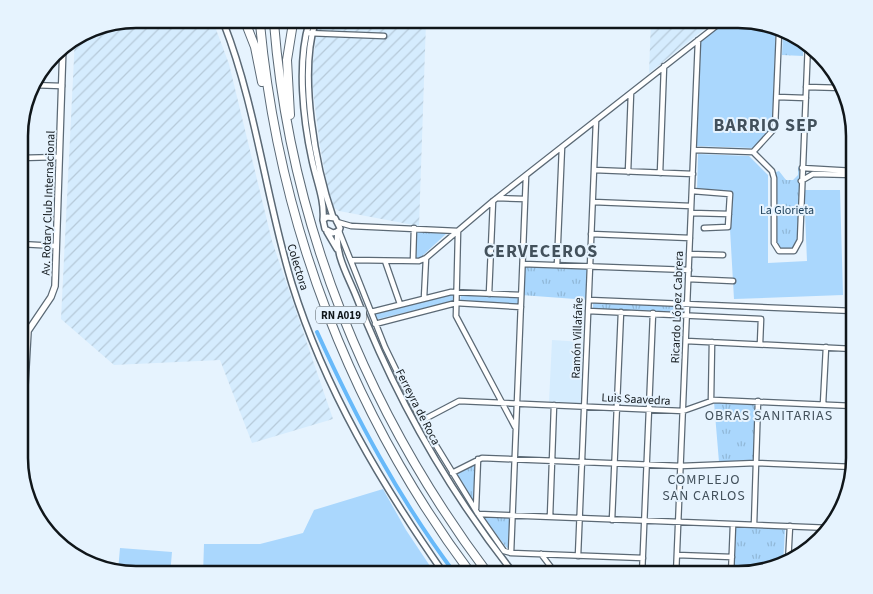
<svg xmlns="http://www.w3.org/2000/svg" width="873" height="594" viewBox="0 0 873 594" font-family="'Source Sans 3',sans-serif">
<defs>
<pattern id="industrial-furrows" width="10" height="10" patternUnits="userSpaceOnUse" patternTransform="scale(1.25)"><rect width="10" height="10" fill="#d5ecfe"/><path d="M-1 1l2-2M0 10L10 0M9 11l2-2" fill="none" stroke="#b6cad9"/></pattern>
<pattern id="park-tufts" width="24" height="20" patternUnits="userSpaceOnUse" patternTransform="scale(1.25)"><rect width="24" height="20" fill="#aad7fd"/><path d="M3 7l-1-3M5 7V3M7 7l1-3M15 17l-1-3M17 17v-4M19 17l1-3" fill="none" stroke="#91b8d8"/></pattern>
</defs>
<rect width="100%" height="100%" fill="#e6f3fe"/>
<path fill="#d5ecfe" d="M552,340l31,2 -2,62 -32,-2z"/>
<path fill="url(#industrial-furrows)" d="M717,19l-68,54 2,-53z
M426,22l-7,204 -80,-15 -8,-5 -11,-60 -9,-71 7,-52z
M214,24l15,40 43,177 61,178 -81,24 -32,-83 -106,5 -53,-46 14,-281 23,-13z"/>
<path fill="#aad7fd" d="M725,19h20l31,12 -4,98 -19,19 -59,-2 4,-106z
M698,154l51,2 19,19v88l39,-2 -3,-71h36l3,105 -109,4 -4,-70 1,-37 -34,-1z
M454,294l-1,7 -79,19 -3,-5z
M461,294l59,4v7l-60,-3z
M383,489l23,41 30,45h-233l1,-31h56l43,-11 11,-23z
M120,548l52,4 -2,23h-42l-10,-4z"/>
<path fill="url(#park-tufts)" d="M783,33l21,8 -1,15 -21,-1z
M802,163l-3,81 -11,8 -12,-5 -3,-74 6,-2 7,9h7l5,-5v-7z
M418,231l27,1 2,1 -28,26h-3v-26z
M523,264l67,2 -1,34 -68,-5z
M593,302l92,3v8l-92,-3z
M714,402l43,1 -2,57 -36,2z
M474,463l1,1 -2,39 -17,-29z
M483,517l27,1 -2,30 -2,-1z
M736,526l49,3 -2,36 -49,10z"/>
<g fill="none" stroke-linecap="round" stroke-linejoin="round">
<path stroke="#67b9f9" stroke-width="4" d="M317,332c39,86 82,167 139,243"/>
<g stroke="#5b6975" stroke-width="7">
<path id="minor" d="M307,33l77,3
M32,85l30,1
M806,87l37,1
M777,97l29,1
M694,150l59,2 19,19 2,7v65l5,8h15l6,-11 8,-197
M753,152l22,-24 4,-96
M20,158l39,-1
M802,168l52,3
M594,170l99,4
M628,172l3,-79
M660,173l4,-107
M801,181l12,-7 41,1
M692,191l38,3 -2,33 -24,1
M497,198l28,1
M593,202l98,4
M691,213l38,1
M337,222l14,4 107,5
M339,231l46,116 36,74 57,93 26,37 7,2 132,5
M458,231l-2,85 59,111
M591,234l99,4
M20,244l36,2
M689,254l34,1
M351,260l68,1 7,-3 67,-57 232,-182
M385,261l15,43
M413,261l1,-33
M523,264l166,6
M557,265l5,-118
M688,279l45,2
M489,294l4,-93
M424,298l2,-40
M589,300l265,11
M849,310l5,-109
M588,311l173,8 -1,25
M371,312l80,-20 70,3
M375,324l81,-21 65,4
M686,341l168,8
M20,367l2,-43 -2,-10
M711,400l1,-58
M823,404l3,-57
M421,421l38,-20 224,10 31,-11 140,6
M452,473l30,-15 199,8 75,-3 98,4
M476,509l2,-50
M478,514l353,14
M550,517l4,-112
M612,520l9,-208
M754,525l4,-124
M511,553l15,-377
M541,554l16,21
M677,555l55,2
M578,556l18,-435
M788,563l2,-37
M642,575l11,-262
M676,575l22,-535
M731,575l2,-50"/>
</g>
<g stroke="#5b6975" stroke-width="8">
<path id="tertiary" d="M309,23c-12,40 -6,96 3,137 4,20 13,40 11,60
M315,23c-16,52 0,143 18,194
M224,24c32,82 42,175 68,260 33,106 90,201 153,291
M327,217l8,1 5,10 -1,3 -6,2 -8,-4 -2,-9z
M338,231c-4,22 10,45 18,65 39,101 92,194 159,279
M327,232l10,17"/>
</g>
<g stroke="#5b6975" stroke-width="8">
<path id="secondary" d="M20,474l8,-143 23,-34 4,-11 8,-241
M850,476l4,-91"/>
</g>
<g stroke="#5b6975" stroke-width="10">
<path id="motorway" d="M274,23c16,202 94,391 215,552
M246,24l9,23 7,35
M260,24c19,201 91,389 212,551
M290,115l-3,-55 6,-37"/>
</g>
<use href="#minor" stroke="#fff" stroke-width="4.5"/>
<use href="#tertiary" stroke="#fff" stroke-width="5"/>
<use href="#secondary" stroke="#fff" stroke-width="5.5"/>
<use href="#motorway" stroke="#fff" stroke-width="8"/>
</g>
<g text-anchor="middle" stroke-width="4" stroke-linejoin="round" paint-order="stroke">
<rect fill="#e6f3fe" stroke="#50585e" stroke-width="1" x="316" y="306.5" width="50" height="17" rx="4"/>
<g font-size="11" font-weight="bold" fill="#10161a">
<text x="341" y="319">RN A019</text>
</g>
<g font-size="12" fill="#10161a" stroke="#e6f3fe">
<text transform="translate(48 203) rotate(-88)" y="4">Av. Rotary Club Internacional</text>
<text transform="translate(298 267) rotate(73)" y="4">Colectora</text>
<text transform="translate(677 307) rotate(-88)" y="4">Ricardo López Cabrera</text>
<text transform="translate(577 338) rotate(-88)" y="4">Ramón Villafañe</text>
<text transform="translate(636 399) rotate(3)" y="4">Luis Saavedra</text>
<text transform="translate(418 407) rotate(63)" y="4">Ferreyra de Roca</text>
</g>
<g font-size="12" fill="#183b55" stroke="#e6f3fe">
<text x="787" y="214">La Glorieta</text>
</g>
<g font-size="14" letter-spacing="1" fill="#43515c" stroke="#e6f3fe">
<text x="769" y="420">OBRAS SANITARIAS</text>
<text x="704" y="484">COMPLEJO<tspan x="704" dy="16">SAN CARLOS</tspan></text>
</g>
<g font-size="18" font-weight="bold" letter-spacing="1" fill="#43515c" stroke="#e6f3fe">
<text x="766" y="131">BARRIO SEP</text>
<text x="541" y="257">CERVECEROS</text>
</g>
</g>
<path d="M0 0H873V594H0ZM136 28H738A108 108 0 0 1 846 136V458A108 108 0 0 1 738 566H136A108 108 0 0 1 28 458V136A108 108 0 0 1 136 28Z" fill="#e6f3fe" fill-rule="evenodd"/>
<path fill="none" stroke="#10161a" stroke-width="2.5" d="M136 28H738A108 108 0 0 1 846 136V458A108 108 0 0 1 738 566H136A108 108 0 0 1 28 458V136A108 108 0 0 1 136 28Z"/>
</svg>
